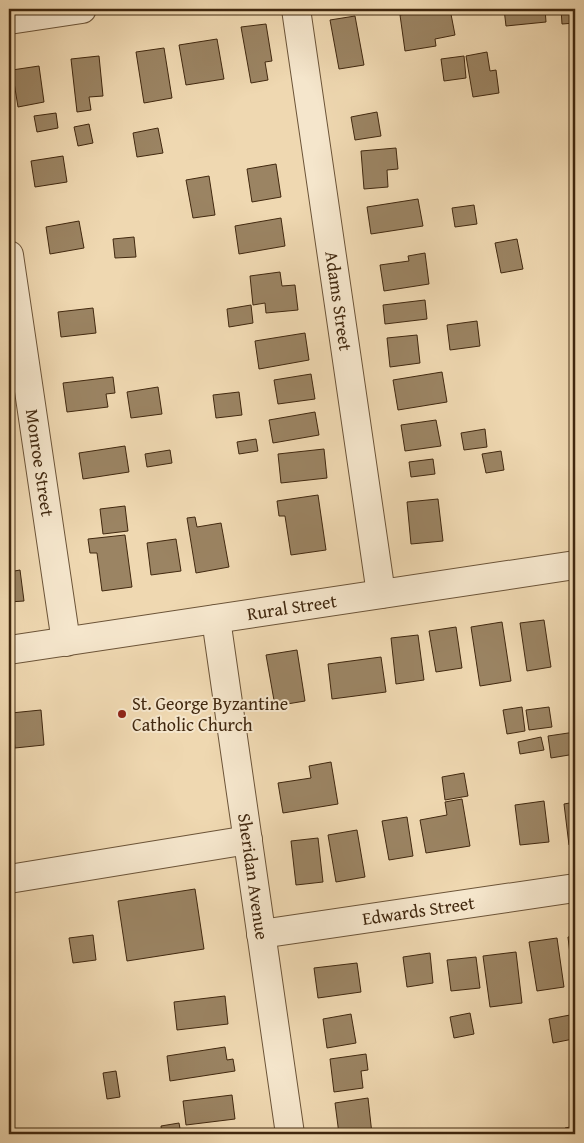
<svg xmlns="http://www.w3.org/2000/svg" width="584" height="1143" viewBox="0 0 584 1143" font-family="'Gentium Book Plus',serif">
<rect width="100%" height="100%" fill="#efd8b1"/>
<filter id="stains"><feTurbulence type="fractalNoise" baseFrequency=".004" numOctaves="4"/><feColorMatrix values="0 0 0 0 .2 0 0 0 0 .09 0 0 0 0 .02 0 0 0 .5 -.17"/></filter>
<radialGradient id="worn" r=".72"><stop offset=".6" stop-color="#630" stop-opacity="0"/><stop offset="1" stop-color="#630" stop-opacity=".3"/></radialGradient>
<path fill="#9b8463" stroke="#41280f" d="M435,9h15l5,26 -20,4 1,7 -31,5 -5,-36z
M504,9h41l1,13 -40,4z
M561,9h14v14l-13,1z
M355,16l9,49 -25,4 -9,-49z
M266,24l6,37 -7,1 3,18 -17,3 -10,-56z
M217,39l7,40 -38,6 -7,-40z
M164,48l8,50 -28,5 -8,-51z
M487,52l3,19 6,-1 3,23 -26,4 -7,-41z
M99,56l4,40 -14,1 2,13 -14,2 -6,-53z
M464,56l2,22 -22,3 -3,-22z
M39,66l5,36 -26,5 -6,-37z
M377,112l4,24 -26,4 -4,-23z
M56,113l2,15 -21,4 -3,-16z
M89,124l4,19 -15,3 -4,-19z
M158,128l5,25 -26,4 -4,-24z
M396,148l2,21 -11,1 1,17 -24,2 -3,-38z
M63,156l4,26 -32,5 -4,-26z
M276,164l5,33 -29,5 -5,-33z
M209,176l6,39 -22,3 -7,-38z
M418,199l5,27 -52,8 -4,-27z
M474,205l3,19 -22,3 -3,-19z
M281,218l4,28 -46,8 -4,-28z
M79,221l5,27 -34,6 -4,-27z
M134,237l2,20 -21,1 -2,-19z
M517,239l6,30 -22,4 -6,-30z
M425,253l4,31 -45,7 -4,-26 29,-4 -1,-5z
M280,272l2,14 13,-1 3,25 -32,3 -1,-10 -12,2 -3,-29z
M425,300l2,19 -42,5 -2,-19z
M251,305l2,18 -24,4 -2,-18z
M93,308l3,25 -35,4 -3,-25z
M477,321l3,25 -30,4 -3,-25z
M305,333l4,27 -50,9 -4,-28z
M417,335l3,28 -30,4 -3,-29z
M442,372l5,30 -49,8 -5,-30z
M311,374l4,25 -37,5 -4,-24z
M113,377l2,16 -9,1 2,13 -41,5 -4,-29z
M158,387l4,27 -31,4 -4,-26z
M239,392l3,23 -26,3 -3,-23z
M315,412l4,23 -46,8 -4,-23z
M436,420l5,26 -36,5 -4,-26z
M485,429l2,18 -23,3 -3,-17z
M256,439l2,12 -19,3 -2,-12z
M125,446l4,26 -46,7 -4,-26z
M324,449l3,29 -46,5 -3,-29z
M170,450l2,13 -25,4 -2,-13z
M501,451l3,19 -18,3 -4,-19z
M433,459l2,15 -24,3 -2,-15z
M318,495l8,55 -35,5 -6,-39h-6l-2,-15z
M438,499l5,42 -32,3 -4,-42z
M125,506l3,25 -25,3 -3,-25z
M195,517l2,10 24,-4 8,44 -33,6 -9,-55z
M125,535l7,52 -30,4 -5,-38h-7l-2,-14z
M176,539l5,32 -30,4 -4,-32z
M20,570l4,31 -15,1v-30z
M544,620l7,47 -24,4 -7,-48z
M502,622l9,59 -31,5 -9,-59z
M456,627l6,41 -26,4 -7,-41z
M418,635l6,45 -28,4 -5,-46z
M297,650l8,51 -30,5 -9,-51z
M381,657l5,35 -54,7 -4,-35z
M522,707l3,24 -18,3 -4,-24z
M549,707l3,20 -23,3 -3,-20z
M41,710l3,35 -29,3 -4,-35z
M575,732v22l-24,4 -3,-22z
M541,737l3,13 -24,4 -2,-12z
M331,762l7,42 -55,9 -5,-30 33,-5 -2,-12z
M464,773l4,23 -23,4 -3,-23z
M462,799l8,47 -44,7 -6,-33 27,-5 -2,-13z
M544,801l5,41 -29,3 -5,-40z
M575,802v43h-6l-5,-41z
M407,817l6,39 -24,4 -7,-39z
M357,830l8,47 -29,5 -8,-47z
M318,838l5,44 -27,3 -5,-44z
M195,889l9,60 -77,12 -9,-60z
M93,935l3,25 -23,3 -4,-25z
M575,936v45h-2l-5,-44z
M557,938l7,49 -27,4 -8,-49z
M516,952l6,51 -32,4 -7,-51z
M430,953l3,30 -26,4 -4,-30z
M476,957l4,31 -29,3 -4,-31z
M357,963l4,29 -43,6 -4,-30z
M225,996l3,28 -51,6 -3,-28z
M575,1004v29l-4,-28z
M470,1013l4,21 -20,4 -4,-21z
M351,1014l5,29 -29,5 -4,-29z
M570,1015l3,24 -20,4 -4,-24z
M225,1047l2,13 6,-1 2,12 -65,10 -3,-25z
M366,1054l2,16 -7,1 2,17 -29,4 -4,-33z
M116,1071l4,26 -13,2 -4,-26z
M232,1095l3,24 -49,6 -3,-24z
M368,1098l4,36h-33l-4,-31z
M179,1123l2,11h-19l-1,-8z
M575,1126v8h-9l-1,-6z"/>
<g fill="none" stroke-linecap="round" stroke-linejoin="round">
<g stroke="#6c5438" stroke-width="30">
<g id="minor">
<path id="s1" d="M296,9l85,585"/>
<path d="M9,20l73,-11"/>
<path id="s2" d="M9,255l57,387"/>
<path id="s3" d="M216,619l74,515"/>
<path id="s4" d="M9,650l566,-85"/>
<path d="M9,879l239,-39"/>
<path id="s5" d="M261,934l314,-46"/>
</g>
</g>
<use href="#minor" stroke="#f5e6cc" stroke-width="28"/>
</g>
<circle fill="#8f2418" stroke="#f5e6cc" stroke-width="2" cx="122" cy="714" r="5"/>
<g text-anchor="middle" stroke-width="4" stroke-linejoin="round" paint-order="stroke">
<g font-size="18" fill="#41280f" stroke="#f5e6cc">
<text dy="6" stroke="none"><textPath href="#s1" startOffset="295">Adams Street</textPath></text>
<text dy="6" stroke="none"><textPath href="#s2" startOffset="210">Monroe Street</textPath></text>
<text dy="6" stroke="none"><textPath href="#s4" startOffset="286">Rural Street</textPath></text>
<text dy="6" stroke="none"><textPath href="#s3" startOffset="260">Sheridan Avenue</textPath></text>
<text dy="6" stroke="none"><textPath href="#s5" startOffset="159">Edwards Street</textPath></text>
</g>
<g font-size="18" fill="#41280f" stroke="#f5e6cc" text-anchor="start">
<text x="132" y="710">St. George Byzantine<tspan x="132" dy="21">Catholic Church</tspan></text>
</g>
</g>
<rect width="584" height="1143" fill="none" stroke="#efd8b1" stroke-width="30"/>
<rect x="10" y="10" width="564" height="1123" fill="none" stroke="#41280f" stroke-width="2.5"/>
<rect x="15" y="15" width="554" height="1113" fill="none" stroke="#41280f"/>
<rect width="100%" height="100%" filter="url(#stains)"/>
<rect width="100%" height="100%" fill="url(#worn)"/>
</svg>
